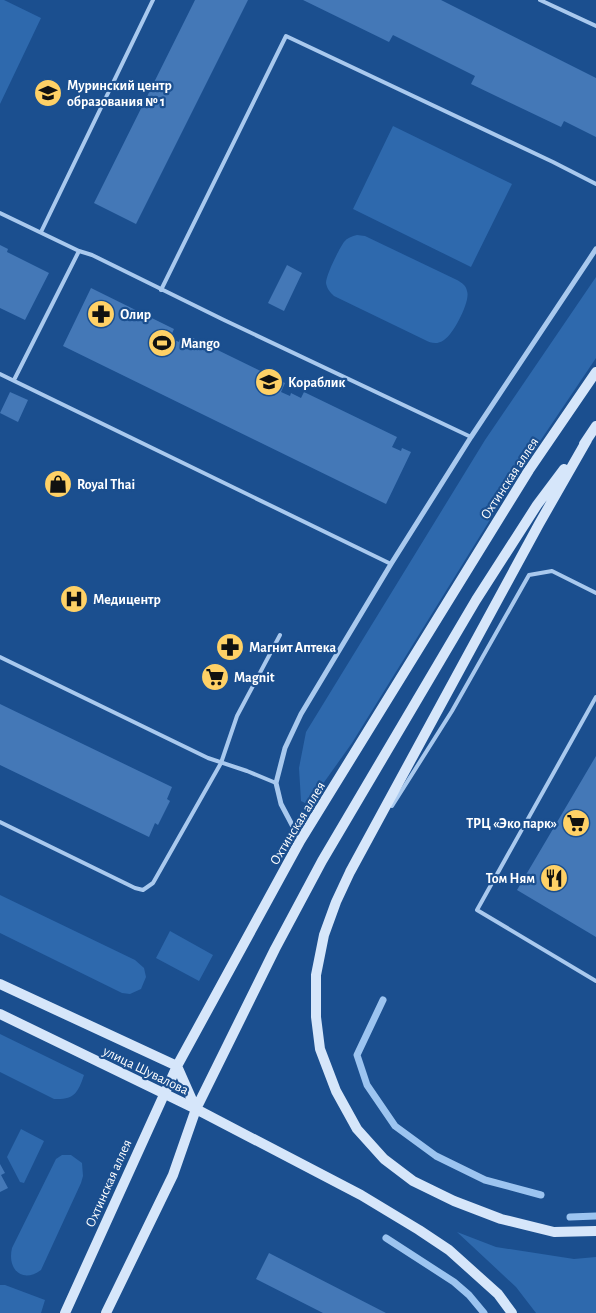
<svg xmlns="http://www.w3.org/2000/svg" width="596" height="1313" viewBox="0 0 596 1313" font-family="'Alegreya Sans',sans-serif">
<rect width="100%" height="100%" fill="#1b4f8f"/>
<path fill="#2e69ad" d="M0,0h4l37,18 -41,86z
M393,126l119,58 -41,83 -118,-58z
M357,235l8,1 92,44c5,3 9,5 10,11 4,10 -14,44 -23,49 -7,5 -13,3 -19,0l-91,-44c-4,-4 -7,-7 -8,-13 0,-8 13,-34 18,-41 3,-4 8,-6 13,-7z
M596,277v81l-74,110 -170,275 -42,59 -5,1 -4,-2 -2,-33 7,-36 179,-292z
M0,895l135,65 9,8 2,9 -5,12 -11,5 -8,-1 -122,-60z
M170,931l43,24 -14,26 -43,-23z
M0,1034l84,41c-6,18 -10,25 -30,24l-54,-27z
M21,1129l23,12 -20,42 -4,-1 -13,-25z
M62,1155h9l11,8 1,13 -2,7 -40,87c-19,14 -34,-1 -29,-22l44,-89z
M457,1232l39,15 78,12 22,-2v56h-60l-20,-26z
M0,1285h5l40,15 -4,13h-41z"/>
<g fill="none" stroke-linecap="round" stroke-linejoin="round">
<path stroke="#9cc4f0" stroke-width="7" d="M383,1000l-26,55 10,30 28,41 41,30 49,24 56,15
M570,1217l26,-1
M386,1238l68,44 15,13 15,18"/>
</g>
<path fill="#4478b7" d="M195,0h53l-112,224 -42,-21z
M303,0h138l155,78v59l-32,-16 -3,6 -90,-43 4,-8 -82,-41 -4,7z
M0,245l8,4 -1,3 42,21 -24,47 -25,-12z
M287,265l15,8 -18,38 -16,-8z
M91,288l83,41 -4,9 9,4 1,-3 10,4 3,-5 92,45 -4,9 9,4 1,-3 10,5 3,-6 93,45 -5,10 9,4 1,-3 9,4 -25,52 -323,-158z
M10,392l18,8 -10,22 -18,-9z
M0,704l172,83 -5,12 3,2 -12,24 -3,-2 -6,14 -149,-72z
M596,756v181l-79,-47z
M0,1164l5,9 -4,2 7,13 -8,4z
M269,1253l117,60h-63l-67,-34z"/>
<g fill="none" stroke-linecap="round" stroke-linejoin="round">
<path stroke="#a9c9ee" stroke-width="4" d="M540,0l56,26
M0,213l79,38 13,4 132,65 247,117
M41,232l112,-232
M161,290l125,-254 267,126 43,22
M0,374l391,190
M14,380l65,-129
M0,657l208,101 39,13 29,12
M596,697l-119,213 119,71
M392,806l60,-95 77,-136 23,-4 44,22
M0,822l135,66 8,2 10,-7 68,-120 16,-47 43,-81"/>
<path stroke="#a9c9ee" stroke-width="5" d="M300,840l-19,-36 -5,-21 9,-35 16,-34 90,-150 80,-127 125,-188"/>
<path stroke="#d6e6fa" stroke-width="10" d="M587,440l-48,84 -189,348 -14,30 -12,33 -8,40v42l4,32 16,42 21,38 27,30 29,22 41,20 47,18 53,13 42,-1
M584,444l12,-18
M0,984l177,82 19,43
M0,1014l196,95 165,86 58,35 30,20 49,44 14,19
M65,1313l112,-247 123,-225 229,-371 67,-98
M106,1313l67,-138 23,-66 79,-160 47,-88 154,-261 61,-95 27,-36"/>
</g>
<defs>
<g id="school-disc" transform="scale(1.4375)"><circle r="9.5" fill="#ffd166" stroke="#1b4f8f"/><path d="M0-5L7-2L0 1L-7-2ZM-4 1L0 2.5L4 1V4Q0 6-4 4Z" fill="#111"/></g>
<g id="pharmacy-disc" transform="scale(1.4375)"><circle r="9.5" fill="#ffd166" stroke="#1b4f8f"/><path d="M-2-6h4v4h4v4h-4v4h-4v-4h-4v-4h4Z" fill="#111"/></g>
<g id="stadium-disc" transform="scale(1.4375)"><circle r="9.5" fill="#ffd166" stroke="#1b4f8f"/><path d="M0-5a6.5 5 0 1 0 0 10a6.5 5 0 1 0 0-10ZM-3.5-1.8h7v3.6h-7Z" fill="#111"/></g>
<g id="shop-disc" transform="scale(1.4375)"><circle r="9.5" fill="#ffd166" stroke="#1b4f8f"/><path d="M-5-2.5h2.3a2.7 3.5 0 0 1 5.4 0H5L5.5 6h-11ZM-1.5-2.5h3a1.5 2.3 0 0 0-3 0Z" fill="#111"/></g>
<g id="hospital-disc" transform="scale(1.4375)"><circle r="9.5" fill="#ffd166" stroke="#1b4f8f"/><path d="M-5-5h3v3.5h4V-5h3V5h-3V1.5h-4V5h-3Z" fill="#111"/></g>
<g id="supermarket-disc" transform="scale(1.4375)"><circle r="9.5" fill="#ffd166" stroke="#1b4f8f"/><path d="M-6-5.5h2.5l.6 2H6L4.5 2H-2.5L-4.4-4H-6ZM-1.5 3.2a1.3 1.3 0 1 0 .1 0ZM3 3.2a1.3 1.3 0 1 0 .1 0Z" fill="#111"/></g>
<g id="restaurant-disc" transform="scale(1.4375)"><circle r="9.5" fill="#ffd166" stroke="#1b4f8f"/><path d="M-5-6h1v4h1v-4h1v4h1v-4h1v5L-1.5 .5V6h-2V.5L-5-1ZM5-6V6H3V1.5H1.5Q1.5-4 5-6Z" fill="#111"/></g>
</defs>
<g fill-rule="evenodd">
<use href="#school-disc" x="48" y="93"/>
<use href="#pharmacy-disc" x="101" y="314"/>
<use href="#stadium-disc" x="162" y="343"/>
<use href="#school-disc" x="269" y="382"/>
<use href="#shop-disc" x="58" y="484"/>
<use href="#hospital-disc" x="74" y="599"/>
<use href="#pharmacy-disc" x="230" y="647"/>
<use href="#supermarket-disc" x="215" y="677"/>
<use href="#supermarket-disc" x="576" y="823"/>
<use href="#restaurant-disc" x="554" y="878"/>
</g>
<g text-anchor="middle" stroke-width="4.5" stroke-linejoin="round" paint-order="stroke">
<g font-size="14" font-weight="bold" fill="#fff" stroke="#1b4f8f" text-anchor="start">
<text x="67" y="90">Муринский центр<tspan x="67" dy="16">образования № 1</tspan></text>
<text x="120" y="319">Олир</text>
<text x="181" y="348">Mango</text>
<text x="288" y="387">Кораблик</text>
<text x="77" y="489">Royal Thai</text>
<text x="93" y="604">Медицентр</text>
<text x="249" y="652">Магнит Аптека</text>
<text x="234" y="682">Magnit</text>
<text x="557" y="828" text-anchor="end">ТРЦ «Эко парк»</text>
<text x="535" y="883" text-anchor="end">Том Ням</text>
</g>
<g font-size="14" fill="#fff" stroke="#1b4f8f">
<text transform="translate(509 478) rotate(-57)" y="5">Охтинская аллея</text>
<text transform="translate(297 823) rotate(-59)" y="5">Охтинская аллея</text>
<text transform="translate(146 1070) rotate(26)" y="5">улица Шувалова</text>
<text transform="translate(108 1183) rotate(-66)" y="5">Охтинская аллея</text>
</g>
</g>
</svg>
